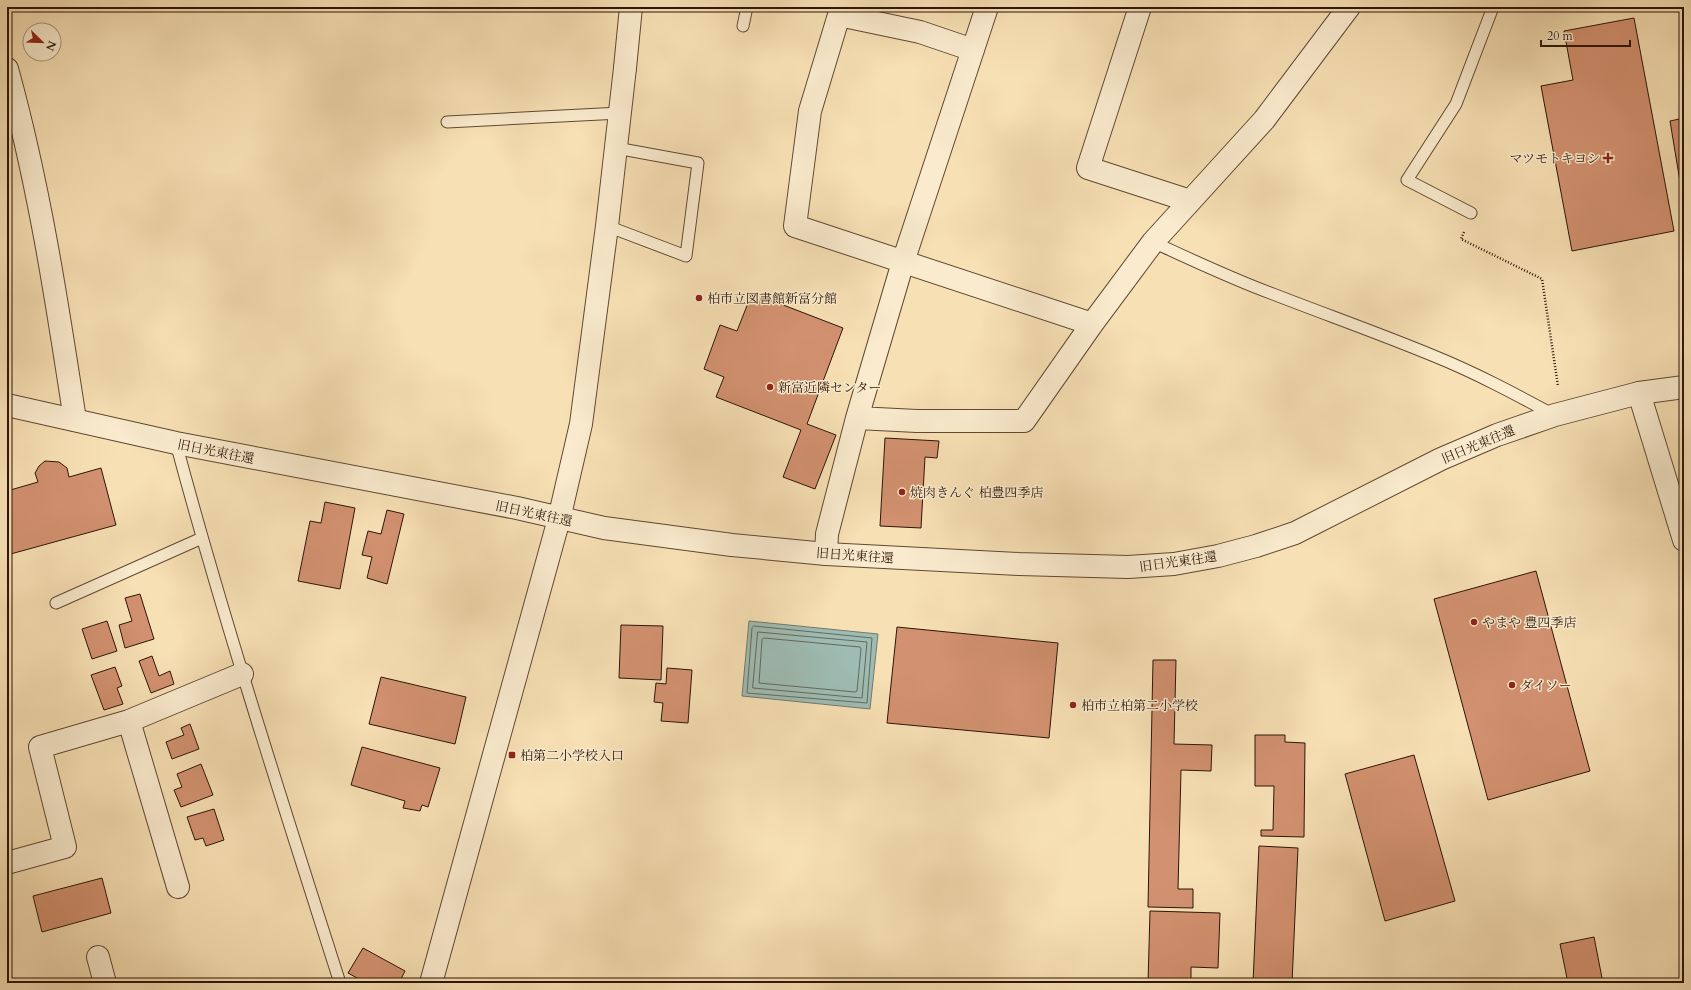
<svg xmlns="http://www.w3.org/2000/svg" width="1691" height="990" viewBox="0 0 1691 990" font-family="Cardo,'Noto Serif JP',serif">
<rect width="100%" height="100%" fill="#f7e0b4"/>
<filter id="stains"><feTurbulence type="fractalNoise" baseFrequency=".005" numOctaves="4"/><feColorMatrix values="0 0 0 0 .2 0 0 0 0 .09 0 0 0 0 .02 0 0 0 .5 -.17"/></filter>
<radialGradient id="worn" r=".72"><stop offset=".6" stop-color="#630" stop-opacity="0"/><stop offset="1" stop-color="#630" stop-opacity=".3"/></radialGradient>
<path fill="#9ebcb3" stroke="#70796e" d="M749,621l129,13 -8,75 -128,-13z"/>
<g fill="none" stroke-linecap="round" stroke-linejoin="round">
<path stroke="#65685d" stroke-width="1" d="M754,626l118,12 -5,65 -120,-10 5,-65z
M758,632l109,10 -5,56 -109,-10z
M764,638l96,9 1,2 -4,42 -2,1 -96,-9 3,-43z"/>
</g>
<path fill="#d29170" stroke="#2c1507" d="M1634,18l40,213 -102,20 -31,-165 32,-6 -9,-49z
M1684,118v88l-14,-85z
M752,293l91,35 -36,96 29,11 -21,54 -32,-12 18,-47 -85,-33 8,-20 -20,-8 16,-44 17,6z
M885,438l54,3 -2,17 -12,-1 -4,71 -41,-2z
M45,461l14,1 8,6 2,9 32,-9 15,57 -109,30v-64l31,-9 -3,-9 4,-7z
M325,502l30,6 -15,81 -42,-8 12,-60 11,2z
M387,510l17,4 -17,70 -20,-6 5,-21 -10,-2 6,-24 13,3z
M1536,571l54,200 -102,29 -54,-201z
M140,594l14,45 -29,9 -6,-23 13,-4 -7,-23z
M107,621l10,30 -25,8 -10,-30z
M621,625l42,1 -2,54 -42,-2z
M897,627l161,16 -9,95 -162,-15z
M152,656l7,20 11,-5 4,13 -23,9 -12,-32z
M1153,660h23l-2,84 38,1 -1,26 -30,-1 -3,119h15v19l-45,-1z
M115,667l7,19 -5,2 6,16 -19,6 -13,-35z
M667,668l25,2 -4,53 -27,-2 2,-18 -9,-1 2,-19 10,1z
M381,677l85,20 -11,47 -86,-20z
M190,724l9,25 -27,10 -6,-17 18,-7 -3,-7z
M1255,735h30v7l20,1 -1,94 -43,-1v-6h12l1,-44h-19z
M362,747l78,21 -12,39 -6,-2 -2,6 -17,-3 2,-7 -54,-16z
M1414,755l41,146 -70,20 -40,-147z
M201,764l12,31 -32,12 -7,-17 8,-3 -5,-13z
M214,809l10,31 -18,6 -3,-8 -8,2 -8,-23z
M1259,846l39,2 -6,135h-39z
M102,878l9,35 -69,19 -9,-36z
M1150,911l70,2 -2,55 -27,-1v16h-43z
M1594,937l9,46h-35l-8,-39z
M363,948l42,23 -6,12h-33l-18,-10z"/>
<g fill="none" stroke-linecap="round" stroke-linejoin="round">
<g stroke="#5f4832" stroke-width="13">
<path id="service" d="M743,26l4,-19
M447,122l173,-9
M1471,213l-64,-33 49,-76 37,-97
M607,226l79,30 12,-93 -82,-15
M1153,242c39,18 79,37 120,52 54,21 108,40 161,62 42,17 81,38 120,59
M176,443c49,182 107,361 164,540
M56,603l146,-65"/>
</g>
<g stroke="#5f4832" stroke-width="24">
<path id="minor" d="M1140,7l-52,161 102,33
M973,50l-53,-18 -81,-17 -29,96 -15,115 297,98
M625,68l6,-61
M7,69c32,115 50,233 68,351
M1639,393l45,147
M857,418l60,3h107l68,-97 61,-82 111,-122 85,-113
M826,554l1,-20 30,-116 46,-156 84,-255
M129,721l49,166
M7,863l58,-16 -25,-100 89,-26 113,-47
M98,957l7,26"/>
</g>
<g stroke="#5f4832" stroke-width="24">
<path id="tertiary" d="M7,405l169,38 341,65 87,20 128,17 94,9 193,10 109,3 46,-3 44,-8 38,-10 39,-13 146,-74 56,-24 58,-20 84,-22 45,-6
M431,983l128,-464 22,-95 26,-198 18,-158"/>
</g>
<path stroke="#2c1507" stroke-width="2.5" stroke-dasharray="1 2" stroke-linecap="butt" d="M1464,232l-3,7 81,40 16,107"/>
<use href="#service" stroke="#faebce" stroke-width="11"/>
<use href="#minor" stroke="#faebce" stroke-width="22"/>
<use href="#tertiary" stroke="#faebce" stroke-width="22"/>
</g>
<g fill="#8f2418" stroke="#faebce" stroke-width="1.5">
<path d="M1606 152h4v4h4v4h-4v4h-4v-4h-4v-4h4z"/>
<circle cx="699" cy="298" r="4"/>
<circle cx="770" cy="387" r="4"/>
<circle cx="902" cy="492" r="4"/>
<circle cx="1474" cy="622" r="4"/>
<circle cx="1512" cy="685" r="4"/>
<circle cx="1073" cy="705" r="4"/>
<rect x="508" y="751" width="8" height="8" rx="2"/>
</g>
<g text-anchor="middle" stroke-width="3" stroke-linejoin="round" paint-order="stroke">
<g font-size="13" fill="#2c1507" stroke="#faebce" text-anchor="start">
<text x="1600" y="163" text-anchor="end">マツモトキヨシ</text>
<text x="707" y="303">柏市立図書館新富分館</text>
<text x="778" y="392">新富近隣センター</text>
<text x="910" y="497">焼肉きんぐ 柏豊四季店</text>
<text x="1482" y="627">やまや 豊四季店</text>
<text x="1520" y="690">ダイソー</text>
<text x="1081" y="710">柏市立柏第二小学校</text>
<text x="520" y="760">柏第二小学校入口</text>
</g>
<g font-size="13" fill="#2c1507" stroke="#faebce">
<text transform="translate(1478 444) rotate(-23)" y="5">旧日光東往還</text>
<text transform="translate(216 451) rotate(11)" y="5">旧日光東往還</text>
<text transform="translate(534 513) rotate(12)" y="5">旧日光東往還</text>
<text transform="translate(855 555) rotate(4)" y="5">旧日光東往還</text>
<text transform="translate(1178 561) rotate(-8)" y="5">旧日光東往還</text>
</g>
</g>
<rect width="1691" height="990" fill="none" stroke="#f7e0b4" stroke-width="24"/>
<rect x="8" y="8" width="1675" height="974" fill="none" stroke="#2c1507" stroke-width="2"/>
<rect x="12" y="12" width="1667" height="966" fill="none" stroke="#2c1507"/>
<g transform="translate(42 42) rotate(113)"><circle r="19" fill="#faebce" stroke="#a8957e"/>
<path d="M0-3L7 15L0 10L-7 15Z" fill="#8f2418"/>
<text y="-6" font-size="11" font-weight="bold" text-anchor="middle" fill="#2c1507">N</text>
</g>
<path d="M1541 40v6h89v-6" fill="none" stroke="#2c1507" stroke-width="2"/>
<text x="1547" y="40" font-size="12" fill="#2c1507" stroke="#faebce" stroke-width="3" paint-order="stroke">20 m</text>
<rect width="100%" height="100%" filter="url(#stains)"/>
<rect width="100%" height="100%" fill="url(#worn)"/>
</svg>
